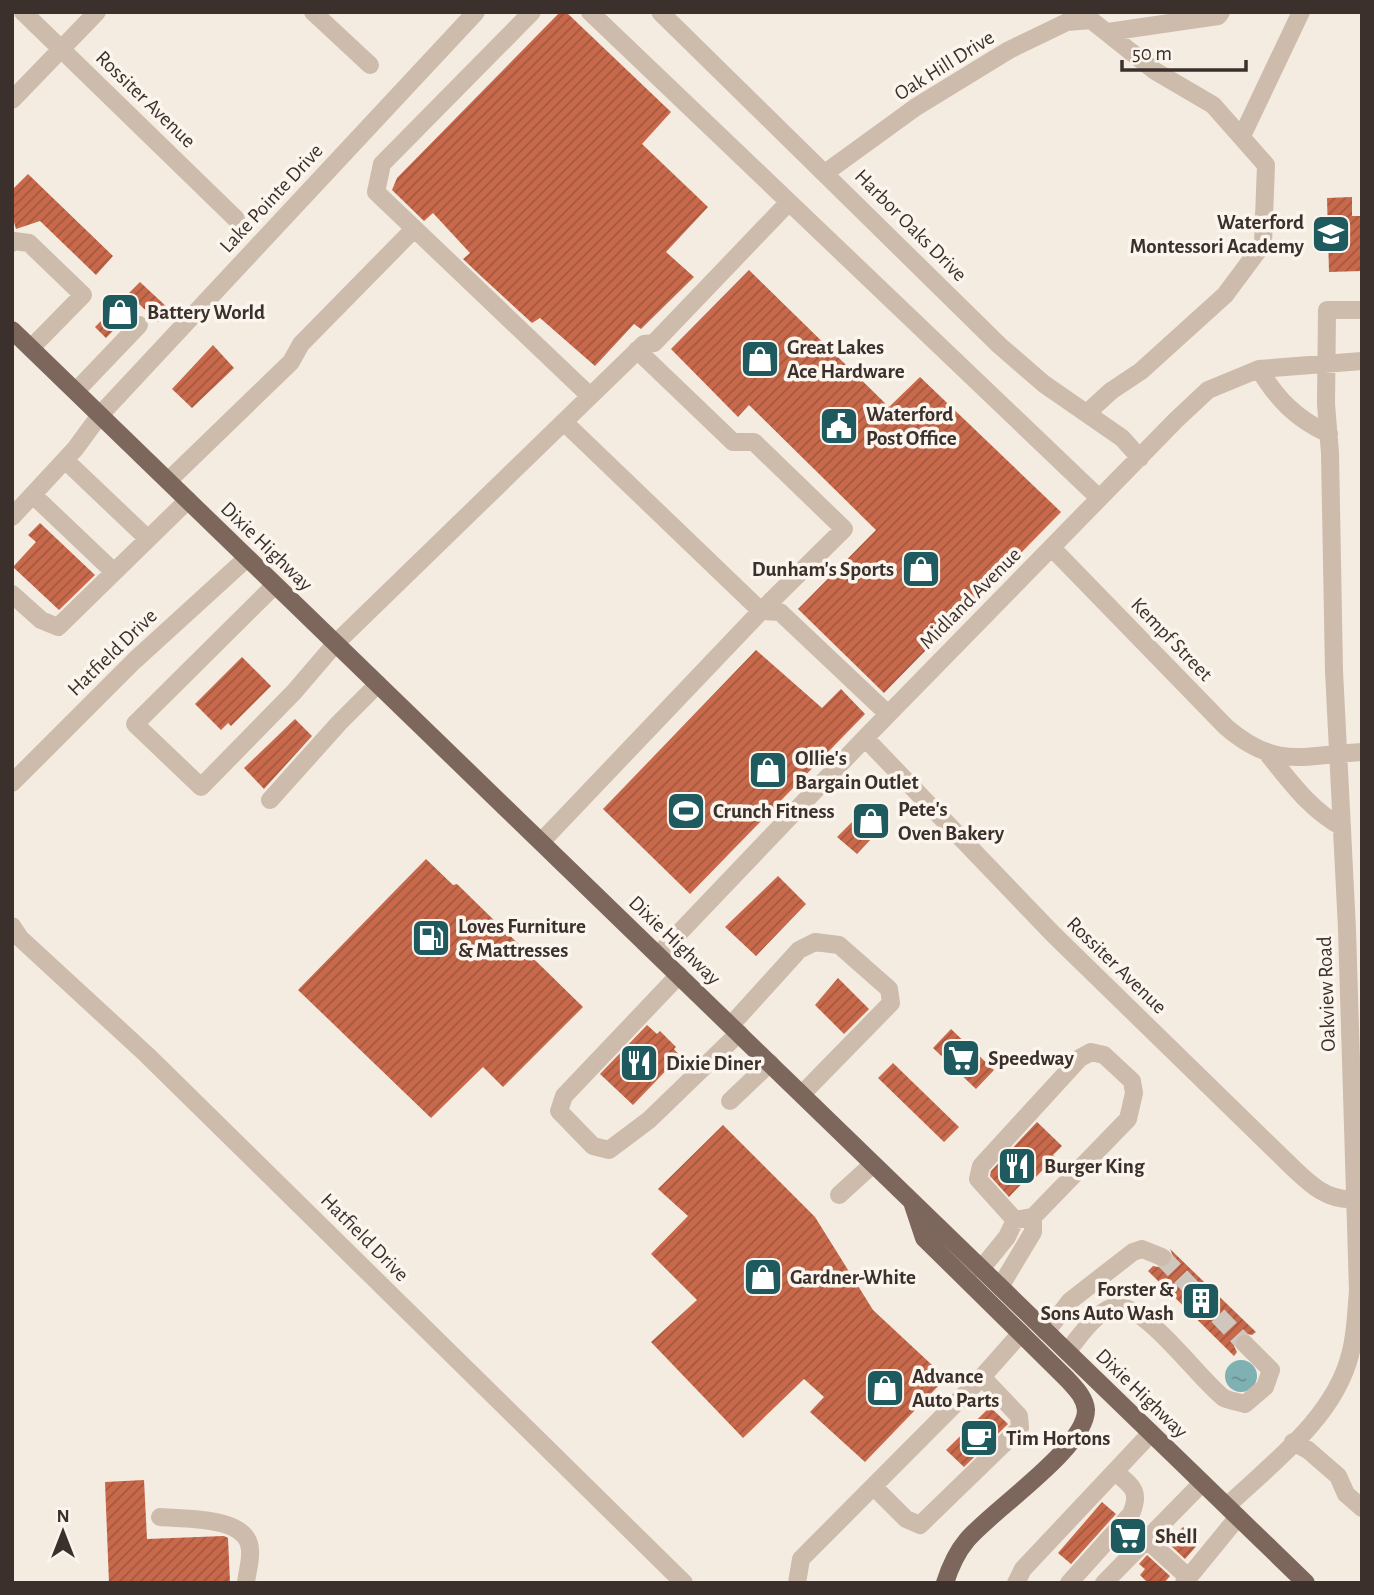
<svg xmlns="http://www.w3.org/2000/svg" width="1374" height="1595" viewBox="0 0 1374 1595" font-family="'Alegreya Sans',sans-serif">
<defs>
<pattern id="water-ripples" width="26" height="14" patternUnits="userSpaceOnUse" patternTransform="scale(1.75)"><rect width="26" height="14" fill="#7fb0b2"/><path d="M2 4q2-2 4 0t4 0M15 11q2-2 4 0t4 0" fill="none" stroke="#699091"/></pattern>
<pattern id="building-hatch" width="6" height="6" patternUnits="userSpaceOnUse" patternTransform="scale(1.75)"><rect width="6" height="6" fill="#c8694b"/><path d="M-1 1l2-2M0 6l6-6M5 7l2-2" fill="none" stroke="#a4573f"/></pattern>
</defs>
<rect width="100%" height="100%" fill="#f4ebe1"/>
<path fill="url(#water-ripples)" d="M1225 1376a16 16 0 1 1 32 0a16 16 0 1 1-32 0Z"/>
<path fill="url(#building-hatch)" d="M560,12h6l105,100 -29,32 66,63 -42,45 28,25 -53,52 -7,-5 -39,42 -55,-48 -8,5 -50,-46 -19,-18 7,-6 -37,-40 -9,8 -32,-31 5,-12z
M28,174l85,82 -17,19 -56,-54 -24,8 -4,-14v-25z
M1352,197v19h10v55l-33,1 -2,-74z
M749,270l140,137 31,-30 141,135 -177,181 -86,-84 78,-79 -127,-125 -11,12 -67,-68z
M140,282l29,27 -11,13 -19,-18 -33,34 -11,-11z
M213,345l21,23 -42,40 -20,-19z
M40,523l55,52 -36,35 -46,-43 23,-25 -8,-7z
M756,650l66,58 19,-19 24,25 -175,180 -87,-85z
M242,657l29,29 -40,40 -3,-3 -7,7 -26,-26z
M295,719l17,17 -48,53 -20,-21z
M869,805l18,17 -30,32 -20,-17z
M426,859l27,26 4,-1 126,123 -80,80 -20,-20 -52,51 -133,-128z
M778,876l28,28 -50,52 -31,-29z
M838,978l31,31 -25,25 -29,-29z
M647,1025l10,9 3,-3 16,16 -2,2 6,7 -47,49 -33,-31z
M951,1029l43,41 -18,19 -43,-41z
M893,1063l66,64 -15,15 -66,-64z
M1037,1122l25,24 -9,9 2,2 -20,21 -4,-4 -22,23 -19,-21 1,-5z
M723,1125l92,92 58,93 73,68 -81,84 -55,-50 14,-15 -20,-18 -61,59 -92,-96 46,-42 -46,-46 37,-38 -30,-27z
M1170,1249l86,83 -4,3 -9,-2 -6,3 -3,10 3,6 -3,4 -86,-85 5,-5 10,2 7,-3 3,-9z
M990,1407l18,17 -44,43 -18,-17z
M144,1480l3,59 77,-3 4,2 2,45h-121l-4,-101z
M1102,1502l14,12 -45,50 -13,-11z
M1183,1527l17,15 -15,17 -17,-16z
M1147,1555l23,21 -6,7h-16l-8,-8 5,-6 -6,-5z"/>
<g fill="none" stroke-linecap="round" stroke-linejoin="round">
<path stroke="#cfc6bd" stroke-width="18" stroke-dasharray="18 9" stroke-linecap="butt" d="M1162,1257l83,87"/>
<path stroke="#cdbbac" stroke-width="18" d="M23,12l213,207
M313,12l57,53
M532,12l-150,152 -6,28 214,204
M590,12l199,190
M660,12l339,333 45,39 78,54 18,20
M1108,32l110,-16 3,-4
M12,100l85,-88
M1242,136l59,-124
M825,173l91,-66 93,-57 58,-28 24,-2 64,51 58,34 53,60 -3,79 -38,51 -84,76 -30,20 -24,22
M12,243l2,-2 15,2 54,52 -52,53
M1259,369c18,30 37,50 70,65
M76,391l63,-66
M564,422l197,189 19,1 108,102
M65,460l83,79
M168,481l123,-119 10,-18 113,-115
M33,495l81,77
M12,517l63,-68 25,-34 376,-403
M1052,548l174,179c50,43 77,28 136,25
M275,585l-140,139 66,63 93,-95 42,-49 308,-299 10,-1 135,-141 310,296
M12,594l29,26 17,7 130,-127
M865,738l189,197 236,230c19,18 36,36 64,34
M1267,753c23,28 43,57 75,74
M12,783l122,-122 113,-103
M270,800l69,-77 39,-39
M541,842l220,-231 83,-82 -90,-87h-21l-96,-92
M12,926l8,12 127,117 537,528
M658,955l207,-217 311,-318 32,-30 51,-21 103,-8
M679,975l-115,121 -5,15 34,35 16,4 40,-30 90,-87
M731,1025l68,-75 16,-8 24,3 50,44 2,14 -89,91
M1091,1052l13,3 28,26 2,12 -6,26 -95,98 -18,3 -37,-41 3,-13 99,-108z
M730,1101l40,-38
M839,1195l34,-31
M981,1269l26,-32 8,-17
M1000,1287l33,-55v-15
M1046,1332l24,-31 63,-49 9,-3 20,8
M1067,1352c12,-15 27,-38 46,-45 29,-9 88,75 111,91 6,3 15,4 21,6l20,-17 6,-17 -26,-26
M1293,1442l15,8 30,26 8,18 16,14
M874,1487l32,32 14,6 100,-97 -1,-12 -37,-39
M1227,1506c45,-43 107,-88 123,-151 6,-21 6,-43 8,-64l-11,-362 -13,-258 -4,-218 -4,-49 1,-94h35
M160,1517c24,2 89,-1 90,33 1,11 -3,22 -4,33
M1146,1539l42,38
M797,1583l4,-24 181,-182 39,-44
M1016,1583l7,-14 128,-136
M1069,1583l62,-69c10,-23 1,-28 -16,-42
M1104,1583l98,-100
M1184,1583l54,-66"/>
<path stroke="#7d675c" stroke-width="18" d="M12,330l1294,1253
M913,1205l11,33 143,141c8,9 18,18 19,31 0,38 -94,100 -119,130 -11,13 -17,27 -22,43"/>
</g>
<defs>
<g id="school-square" transform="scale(2.0125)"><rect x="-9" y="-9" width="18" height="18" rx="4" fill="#1f5a5e" stroke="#fbf5ee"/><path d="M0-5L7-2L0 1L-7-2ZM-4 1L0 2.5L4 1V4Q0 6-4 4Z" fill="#fff"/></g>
<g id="shop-square" transform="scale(2.0125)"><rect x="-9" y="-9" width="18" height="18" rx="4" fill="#1f5a5e" stroke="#fbf5ee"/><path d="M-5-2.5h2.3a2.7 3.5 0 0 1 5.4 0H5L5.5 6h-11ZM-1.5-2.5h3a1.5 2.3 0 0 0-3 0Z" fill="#fff"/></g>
<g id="civic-square" transform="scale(2.0125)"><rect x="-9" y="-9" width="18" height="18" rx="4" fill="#1f5a5e" stroke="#fbf5ee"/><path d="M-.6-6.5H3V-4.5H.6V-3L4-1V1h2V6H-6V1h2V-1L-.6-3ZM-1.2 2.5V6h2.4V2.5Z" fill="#fff"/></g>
<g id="stadium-square" transform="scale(2.0125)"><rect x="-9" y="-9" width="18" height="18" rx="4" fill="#1f5a5e" stroke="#fbf5ee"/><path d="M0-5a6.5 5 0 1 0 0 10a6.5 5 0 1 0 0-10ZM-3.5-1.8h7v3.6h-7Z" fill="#fff"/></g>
<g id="fuel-square" transform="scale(2.0125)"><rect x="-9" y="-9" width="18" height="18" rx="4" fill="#1f5a5e" stroke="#fbf5ee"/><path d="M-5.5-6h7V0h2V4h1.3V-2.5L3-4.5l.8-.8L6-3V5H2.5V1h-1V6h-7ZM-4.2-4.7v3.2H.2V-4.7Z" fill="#fff"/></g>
<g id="supermarket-square" transform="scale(2.0125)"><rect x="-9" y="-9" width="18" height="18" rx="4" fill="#1f5a5e" stroke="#fbf5ee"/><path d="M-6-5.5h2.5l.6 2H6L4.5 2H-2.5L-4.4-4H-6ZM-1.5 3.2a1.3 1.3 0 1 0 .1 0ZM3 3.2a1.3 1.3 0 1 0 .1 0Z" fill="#fff"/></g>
<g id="restaurant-square" transform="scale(2.0125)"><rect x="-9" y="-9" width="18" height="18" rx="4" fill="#1f5a5e" stroke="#fbf5ee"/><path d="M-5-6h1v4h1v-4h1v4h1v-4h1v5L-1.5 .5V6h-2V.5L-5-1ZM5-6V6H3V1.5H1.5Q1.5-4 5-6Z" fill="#fff"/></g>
<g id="building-square" transform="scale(2.0125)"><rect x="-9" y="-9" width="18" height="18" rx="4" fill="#1f5a5e" stroke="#fbf5ee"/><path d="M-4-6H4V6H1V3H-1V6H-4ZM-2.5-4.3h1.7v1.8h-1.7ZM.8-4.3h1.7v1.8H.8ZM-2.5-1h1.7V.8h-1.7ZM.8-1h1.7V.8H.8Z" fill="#fff"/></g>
<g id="cafe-square" transform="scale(2.0125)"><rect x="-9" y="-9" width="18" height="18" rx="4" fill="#1f5a5e" stroke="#fbf5ee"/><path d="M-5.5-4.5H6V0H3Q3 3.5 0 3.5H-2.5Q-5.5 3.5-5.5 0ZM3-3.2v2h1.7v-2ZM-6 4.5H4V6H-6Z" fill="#fff"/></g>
</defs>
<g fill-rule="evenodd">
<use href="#school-square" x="1331" y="234"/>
<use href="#shop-square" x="120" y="312"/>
<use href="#shop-square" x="760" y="359"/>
<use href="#civic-square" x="839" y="426"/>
<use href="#shop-square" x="921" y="569"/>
<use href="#shop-square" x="768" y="770"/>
<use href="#stadium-square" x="686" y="811"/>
<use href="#shop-square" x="871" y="821"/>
<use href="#fuel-square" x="431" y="938"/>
<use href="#supermarket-square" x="961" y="1058"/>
<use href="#restaurant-square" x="639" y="1063"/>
<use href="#restaurant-square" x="1017" y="1166"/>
<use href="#shop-square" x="763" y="1277"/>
<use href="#building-square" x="1201" y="1301"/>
<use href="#shop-square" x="885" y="1388"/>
<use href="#cafe-square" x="979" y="1438"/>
<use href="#supermarket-square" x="1128" y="1536"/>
</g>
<g text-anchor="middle" stroke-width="7" stroke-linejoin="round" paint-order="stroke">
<g font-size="21" fill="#3b302b" stroke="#fbf5ee">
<text transform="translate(944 65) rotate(-32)" y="7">Oak Hill Drive</text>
<text transform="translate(146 99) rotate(44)" y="7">Rossiter Avenue</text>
<text transform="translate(271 198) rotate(-47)" y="7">Lake Pointe Drive</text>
<text transform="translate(911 225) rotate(45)" y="7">Harbor Oaks Drive</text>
<text transform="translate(267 546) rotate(44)" y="7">Dixie Highway</text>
<text transform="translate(970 598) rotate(-45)" y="7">Midland Avenue</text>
<text transform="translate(1172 639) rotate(46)" y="7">Kempf Street</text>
<text transform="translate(112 652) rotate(-44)" y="7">Hatfield Drive</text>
<text transform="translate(675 940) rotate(44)" y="7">Dixie Highway</text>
<text transform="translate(1117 965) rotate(44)" y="7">Rossiter Avenue</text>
<text transform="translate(1326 994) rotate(-92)" y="7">Oakview Road</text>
<text transform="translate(365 1237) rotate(45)" y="7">Hatfield Drive</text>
<text transform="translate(1142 1393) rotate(44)" y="7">Dixie Highway</text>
</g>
<g font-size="21" font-weight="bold" fill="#3b302b" stroke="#fbf5ee" text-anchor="start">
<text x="1304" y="229" text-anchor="end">Waterford<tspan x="1304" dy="24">Montessori Academy</tspan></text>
<text x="147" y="319">Battery World</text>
<text x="787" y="354">Great Lakes<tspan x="787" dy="24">Ace Hardware</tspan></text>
<text x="866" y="421">Waterford<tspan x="866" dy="24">Post Office</tspan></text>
<text x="894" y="576" text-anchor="end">Dunham's Sports</text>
<text x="795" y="765">Ollie's<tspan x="795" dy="24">Bargain Outlet</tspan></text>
<text x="898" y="816">Pete's<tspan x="898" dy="24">Oven Bakery</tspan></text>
<text x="713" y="818">Crunch Fitness</text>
<text x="458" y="933">Loves Furniture<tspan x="458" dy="24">&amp; Mattresses</tspan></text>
<text x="988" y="1065">Speedway</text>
<text x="666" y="1070">Dixie Diner</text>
<text x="1044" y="1173">Burger King</text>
<text x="790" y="1284">Gardner-White</text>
<text x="1174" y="1296" text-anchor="end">Forster &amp;<tspan x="1174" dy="24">Sons Auto Wash</tspan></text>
<text x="912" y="1383">Advance<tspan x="912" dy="24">Auto Parts</tspan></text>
<text x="1006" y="1445">Tim Hortons</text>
<text x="1155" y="1543">Shell</text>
</g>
</g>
<rect width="1374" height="1595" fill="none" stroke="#3b302b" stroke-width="28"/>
<g transform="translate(63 1532)" stroke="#fbf5ee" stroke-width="5" paint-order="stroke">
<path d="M0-5L12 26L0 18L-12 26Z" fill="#3b302b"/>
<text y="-10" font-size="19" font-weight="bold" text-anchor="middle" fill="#3b302b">N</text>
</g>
<path d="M1122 60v10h124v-10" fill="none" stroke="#3b302b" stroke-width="3.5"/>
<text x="1132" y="60" font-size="21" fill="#3b302b" stroke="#fbf5ee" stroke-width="5" paint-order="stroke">50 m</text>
</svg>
